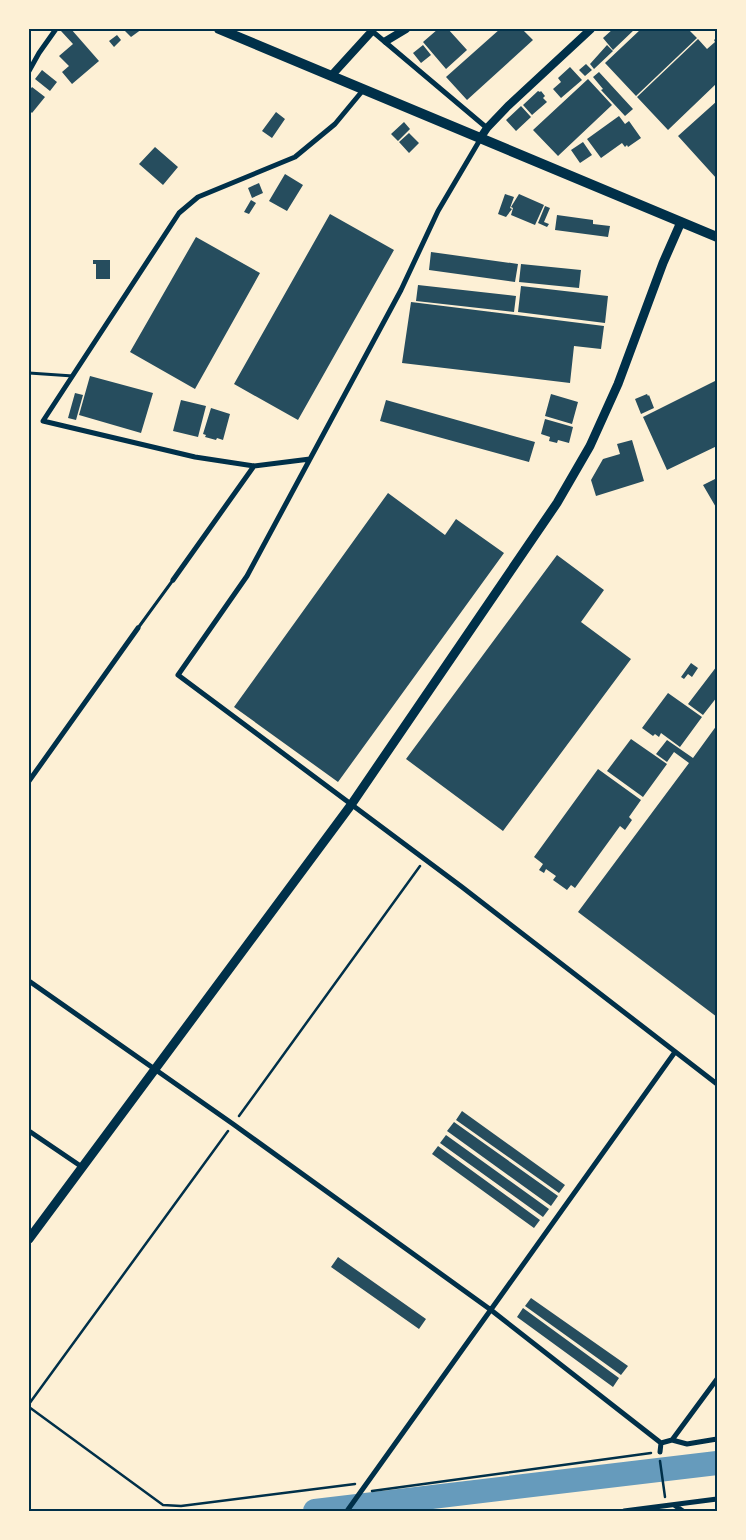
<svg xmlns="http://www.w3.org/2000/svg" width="746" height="1540" viewBox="0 0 746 1540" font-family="Roboto,sans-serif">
<rect width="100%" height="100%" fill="#fdf0d5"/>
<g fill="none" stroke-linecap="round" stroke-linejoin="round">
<path stroke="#669bbc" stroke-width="24" d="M315,1511l402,-48"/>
</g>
<path fill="#264d5e" d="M64,29h7l28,32 -27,23 -10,-12 7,-6 -10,-10 14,-12 -12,-13z
M123,29h19l-11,8z
M438,29h10l19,21 -21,19 -23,-27z
M500,29h22l11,11 -66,60 -21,-23z
M613,29h22l-22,21 -10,-12z
M641,29h47l9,9 -61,58 -31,-33z
M117,35l4,5 -7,7 -5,-6z
M717,37v46l-49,47 -31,-33 61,-58 9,10 8,-7 -1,-2z
M423,45l8,10 -10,8 -8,-10z
M607,45l6,6 -19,18 -4,-5z
M586,64l6,6 -7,6 -6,-6z
M570,67l12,13 -21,18 -8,-9 8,-7 -3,-4z
M42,70l15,12 -7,9 -15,-12z
M599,72l34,37 -8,7 -24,-26 2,-1 -10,-12z
M588,79l24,26 -54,51 -25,-26z
M32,87l13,10 -13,16 -3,-3v-19z
M538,91l2,1 1,-1 4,5 -2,2 4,4 -15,13 -9,-10z
M717,101v78l-39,-43z
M521,106l10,11 -15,14 -10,-11z
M276,112l9,7 -13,19 -10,-7z
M619,116l6,8 4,-3 12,17 -13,9 -1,-2 -2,2 -3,-4 -21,15 -14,-19z
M404,122l6,7 -12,12 -7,-7z
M409,133l10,10 -10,10 -10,-11z
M583,142l9,13 -12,8 -9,-13z
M155,147l23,20 -15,18 -24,-21z
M285,174l18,11 -16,26 -18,-10z
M259,183l4,10 -11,5 -4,-10z
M505,194l9,3 -4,11 2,1 -6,8 -8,-3z
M519,194l25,11 -9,20 -24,-10 2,-7 -2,-1z
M251,200l5,3 -7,11 -5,-2z
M545,206l5,2 -6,14 5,2 -2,3 -9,-4z
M330,214l64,36 -96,170 -64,-36z
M557,215l36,5v4l17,2 -2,11 -53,-7z
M196,237l64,36 -65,116 -65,-37z
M431,252l87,12 -3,18 -86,-12z
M93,260h17v19h-14v-15h-3z
M521,264l60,6 -2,18 -60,-6z
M418,285l98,11 -2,16 -98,-11z
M521,286l87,10 -3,27 -87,-11z
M411,302l193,24 -3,23 -27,-3 -4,37 -168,-20z
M90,376l63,17 -12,40 -62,-18z
M717,380v66l-50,24 -24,-53z
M75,393l8,2 -7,25 -8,-2z
M551,394l27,8 -6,22 -27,-8z
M647,394l1,2 1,-1 5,13 -13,6 -6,-15z
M181,400l25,6 -8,31 -25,-6z
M386,400l149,42 -6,20 -149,-41z
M211,408l19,6 -7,26 -6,-2 -1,2 -11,-3 1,-2 -3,-1z
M545,419l28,8 -4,16 -11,-3 -1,3 -8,-2 1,-4 -9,-3z
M632,440l12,41 -48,15 -5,-16 12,-21 17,-5 -3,-10z
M717,478v31l-14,-24z
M388,493l57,42 11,-16 48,34 -166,229 -104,-75z
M557,555l47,35 -23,32 50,37 -128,172 -97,-72z
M691,663l7,5 -6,9 -4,-3 -4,5 -3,-2z
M717,666v31l-14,18 -15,-11z
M668,693l34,24 -22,30 -19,-14 -2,4 -4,-3 -2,2 -11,-8z
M717,725v292l-139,-105 111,-149 -15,-11 -7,10 -11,-8 11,-14 26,18z
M631,739l36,25 -24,33 -36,-26z
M598,769l43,31 -12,17 3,3 -7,10 -5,-4 -45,62 -4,-3 -4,5 -14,-10 3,-4 -10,-7 -2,4 -5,-3 4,-6 -9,-7z
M462,1111l103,74 -6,8 -103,-73z
M454,1122l104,74 -7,10 -104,-75z
M446,1135l103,74 -6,8 -103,-74z
M438,1146l102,74 -6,8 -102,-74z
M338,1257l88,62 -7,10 -88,-62z
M531,1298l97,68 -7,9 -96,-69z
M523,1308l96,70 -6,9 -96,-70z"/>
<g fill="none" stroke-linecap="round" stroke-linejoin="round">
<path stroke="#003049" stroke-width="2.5" d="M239,1116l181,-250
M29,1404l199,-273
M29,1407l134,98 18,1 174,-22
M660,1461l5,36
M372,1491l279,-38"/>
<path stroke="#003049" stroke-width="3" d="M29,373l44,3
M138,628l35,-48"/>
<path stroke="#003049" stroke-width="5" d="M372,31l115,97
M29,71l10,-18 17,-24
M481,138l-43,73 -37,79 -154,286 -69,99 284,212 255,197
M310,459l-56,7 -59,-9 -152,-36 136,-208 19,-16 97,-40 40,-33 29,-35
M173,580l81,-114
M29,781l109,-153
M29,981l204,143 258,186 170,133 -1,9
M29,1131l53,36
M672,1440l45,-61
M661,1443l11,-3 15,4 30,-5
M674,1505l9,6
M347,1511l328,-459
M624,1511l93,-12"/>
<path stroke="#003049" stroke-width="8" d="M386,41l20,-12
M331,76l41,-45 -2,-2
M481,137l6,-9 21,-22 83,-77"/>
<path stroke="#003049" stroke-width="9" d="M29,1239l322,-434 206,-302 33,-57 28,-62 45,-121 18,-41"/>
<path stroke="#003049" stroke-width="10" d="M219,29l498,208"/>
</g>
<rect width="746" height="1540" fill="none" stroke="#fdf0d5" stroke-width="60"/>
<rect x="30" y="30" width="686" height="1480" fill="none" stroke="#003049" stroke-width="2"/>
</svg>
